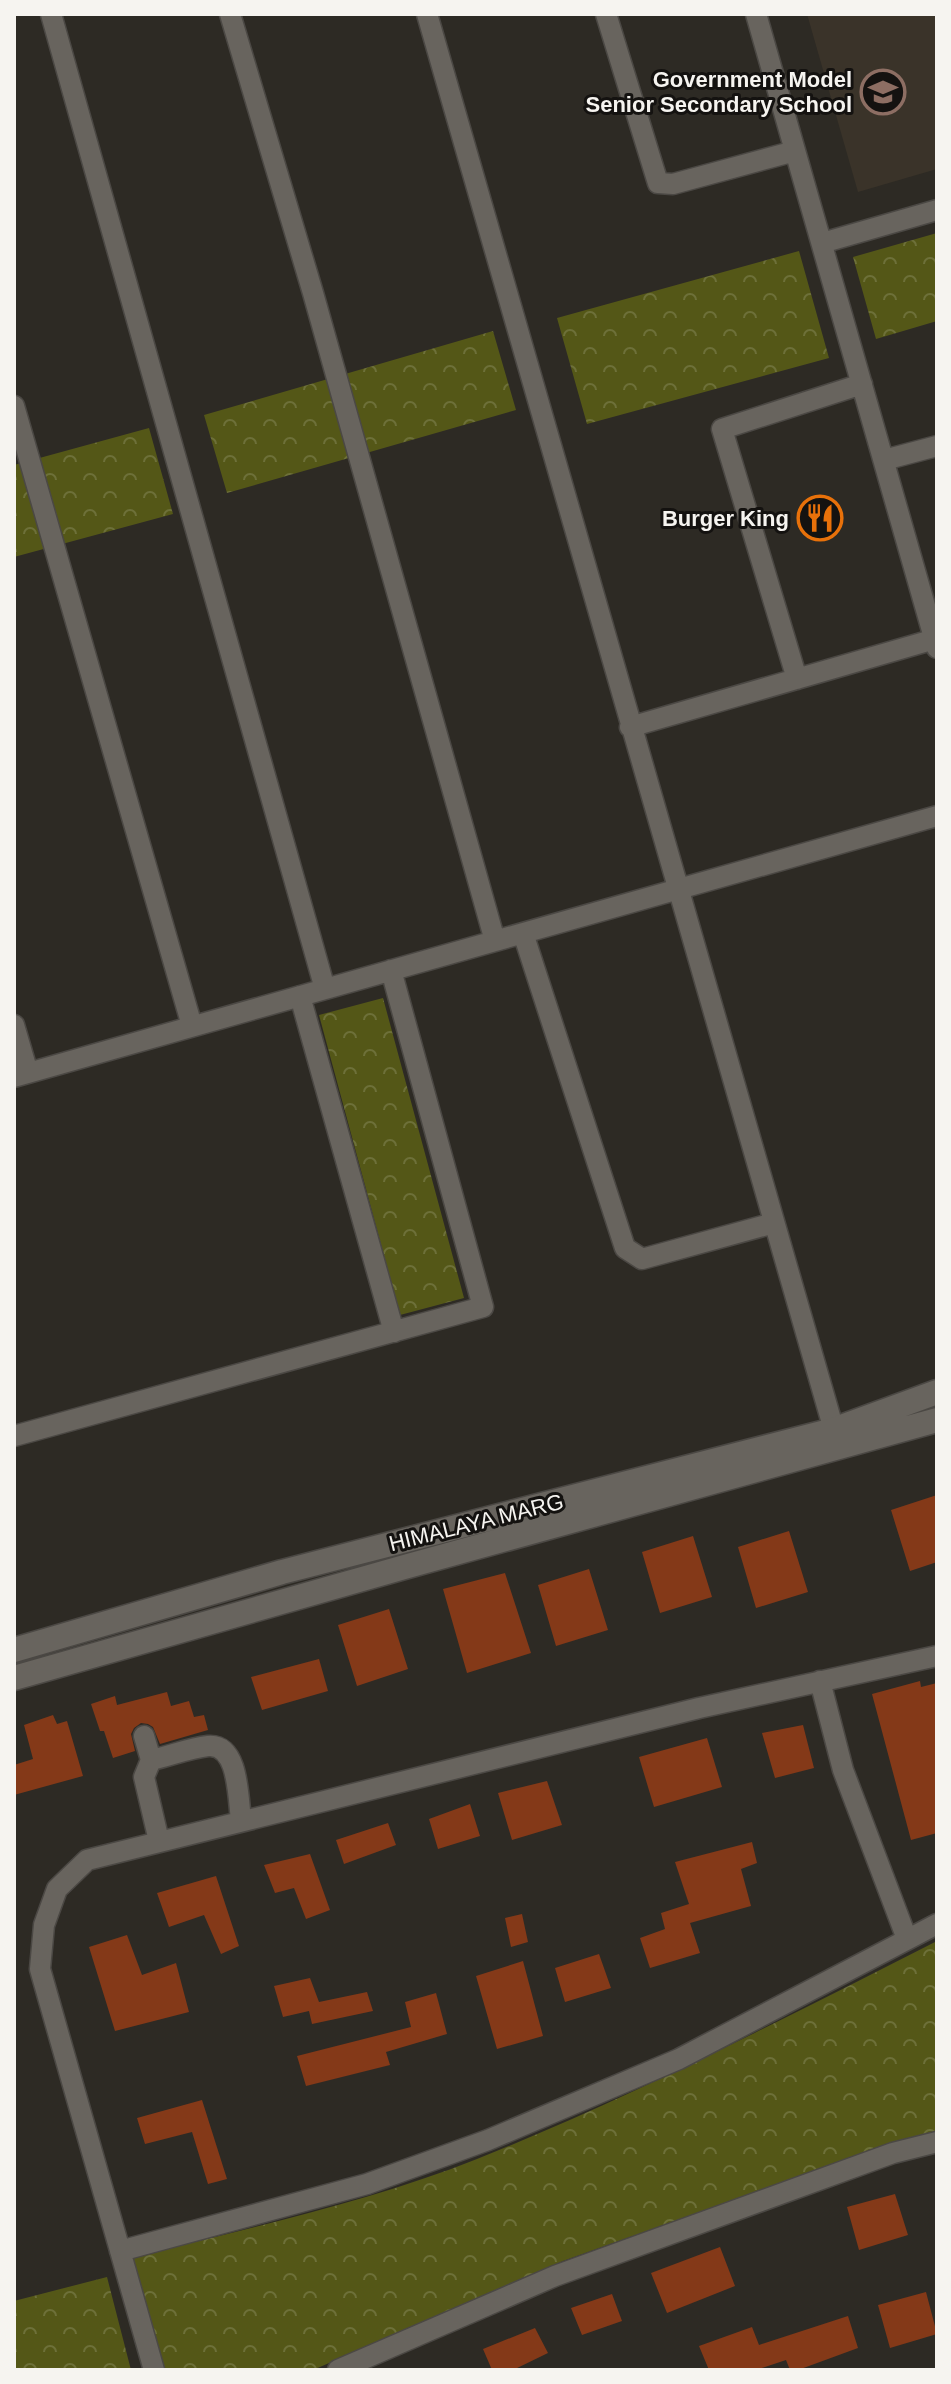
<svg xmlns="http://www.w3.org/2000/svg" width="951" height="2384" viewBox="0 0 951 2384" font-family="Arial,sans-serif">
<defs>
<pattern id="park-crowns" width="20" height="18" patternUnits="userSpaceOnUse" patternTransform="scale(2)"><rect width="20" height="18" fill="#545717"/><path d="M2 6a3 3 0 1 1 6 0M12 15a3 3 0 1 1 6 0" fill="none" stroke="#6d7039"/></pattern>
</defs>
<rect width="100%" height="100%" fill="#2d2a24"/>
<path fill="#3a3329" d="M807,14h130v155l-79,23z"/>
<path fill="url(#park-crowns)" d="M937,233v88l-61,18 -23,-82z
M799,251l30,107 -242,66 -30,-106z
M493,331l23,79 -289,83 -23,-78z
M149,428l24,86 -159,43v-92z
M383,998l81,300 -64,17 -81,-300z
M937,1941v190l-42,11 -332,119 -250,109h-148l-32,-113c115,-29 233,-54 344,-98 158,-63 308,-141 460,-218z
M107,2277l24,93h-117v-69z"/>
<path fill="#843918" d="M937,1495v67l-27,9 -19,-61z
M789,1531l19,61 -52,16 -18,-61z
M693,1536l19,61 -52,16 -18,-61z
M589,1569l19,61 -52,16 -18,-61z
M505,1573l26,80 -64,20 -24,-84z
M389,1609l19,60 -51,17 -19,-61z
M319,1659l9,32 -66,19 -11,-33z
M920,1681l1,6 16,-4v150l-26,7 -39,-146z
M167,1692l4,14 18,-5 5,16 10,-2 4,15 -48,14 -7,-17 -5,-3 -7,-1 -7,5 -3,6 4,17 -22,7 -9,-27h-4l-9,-27 24,-8 2,9z
M53,1715l4,9 10,-3 16,55 -69,19v-30l19,-6 -9,-34z
M803,1725l11,43 -39,10 -13,-45z
M707,1738l15,49 -68,20 -15,-50z
M547,1781l15,44 -50,15 -14,-47z
M470,1804l10,32 -42,13 -9,-30z
M388,1823l8,22 -52,19 -8,-24z
M752,1842l5,21 -16,6 10,37 -61,17 10,30 -50,15 -10,-30 25,-9 -4,-16 28,-9 -14,-42z
M310,1854l20,56 -24,9 -12,-31 -19,5 -11,-28z
M216,1876l23,70 -18,8 -17,-39 -35,12 -12,-34z
M522,1914l6,28 -17,5 -6,-29z
M127,1935l15,40 34,-12 13,49 -74,19 -26,-84z
M599,1954l12,34 -46,14 -10,-34z
M523,1961l20,75 -46,13 -21,-73z
M310,1978l9,24 48,-10 6,19 -61,13 -3,-13 -26,6 -9,-31z
M436,1993l11,41 -61,18 4,13 -84,21 -9,-30 114,-29 -6,-25z
M202,2100l25,79 -19,5 -16,-52 -47,12 -8,-26z
M895,2194l13,41 -49,15 -12,-43z
M720,2247l15,39 -68,27 -16,-40z
M926,2292l11,42 -47,14 -12,-43z
M612,2294l10,27 -40,14 -11,-27z
M848,2316l10,32 -60,22h-8l-4,-10 -30,10h-47l-10,-24 53,-19 7,18z
M535,2328l13,25 -35,17h-21l-9,-21z"/>
<g fill="none" stroke-linecap="round" stroke-linejoin="round">
<g stroke="#4b4844" stroke-width="23">
<path id="minor" d="M51,14l274,975
M230,14l83,279 182,648
M427,14l411,1430
M606,14l52,169 15,1 122,-33
M756,14l181,634
M822,243l115,-33
M14,406l178,620
M884,460l53,-14
M797,679l-75,-250 140,-45
M630,727l305,-88
M523,933l102,315 17,11 132,-36
M300,996l94,336
M14,1025l14,48
M14,1077l923,-261
M14,1436l469,-129 -92,-337
M820,1681l23,89 64,169
M144,1736l7,24 -7,17 15,64
M151,1760c19,-4 38,-12 57,-14 31,-3 30,52 33,74
M120,2251l247,-67 121,-44 191,-81 258,-135
M154,2370l-114,-401 4,-44 13,-36 30,-29 612,-152 238,-52
M338,2370l217,-94 338,-123 44,-11"/>
</g>
<g stroke="#4b4844" stroke-width="27">
<path id="secondary" d="M14,1650l268,-78 551,-142 104,-38
M14,1678l394,-112 529,-146"/>
</g>
<use href="#minor" stroke="#68645e" stroke-width="20"/>
<use href="#secondary" stroke="#68645e" stroke-width="24"/>
</g>
<defs>
<g id="school-ring" transform="scale(2.3)"><circle r="9.5" fill="#141210" stroke="#8d6e63" stroke-width="1.5"/><path d="M0-5L7-2L0 1L-7-2ZM-4 1L0 2.5L4 1V4Q0 6-4 4Z" fill="#8d6e63"/></g>
<g id="restaurant-ring" transform="scale(2.3)"><circle r="9.5" fill="#141210" stroke="#e8710a" stroke-width="1.5"/><path d="M-5-6h1v4h1v-4h1v4h1v-4h1v5L-1.5 .5V6h-2V.5L-5-1ZM5-6V6H3V1.5H1.5Q1.5-4 5-6Z" fill="#e8710a"/></g>
</defs>
<g fill-rule="evenodd">
<use href="#school-ring" x="883" y="92"/>
<use href="#restaurant-ring" x="820" y="518"/>
</g>
<g text-anchor="middle" stroke-width="6" stroke-linejoin="round" paint-order="stroke">
<g font-size="22" font-weight="bold" fill="#f6f4f0" stroke="#141210" text-anchor="end">
<text x="852" y="87">Government Model<tspan x="852" dy="25">Senior Secondary School</tspan></text>
<text x="789" y="526">Burger King</text>
</g>
<g font-size="22" fill="#f6f4f0" stroke="#141210">
<text transform="translate(476 1522) rotate(-14)" y="8">HIMALAYA MARG</text>
</g>
</g>
<rect width="951" height="2384" fill="none" stroke="#f6f4f0" stroke-width="32"/>
</svg>
